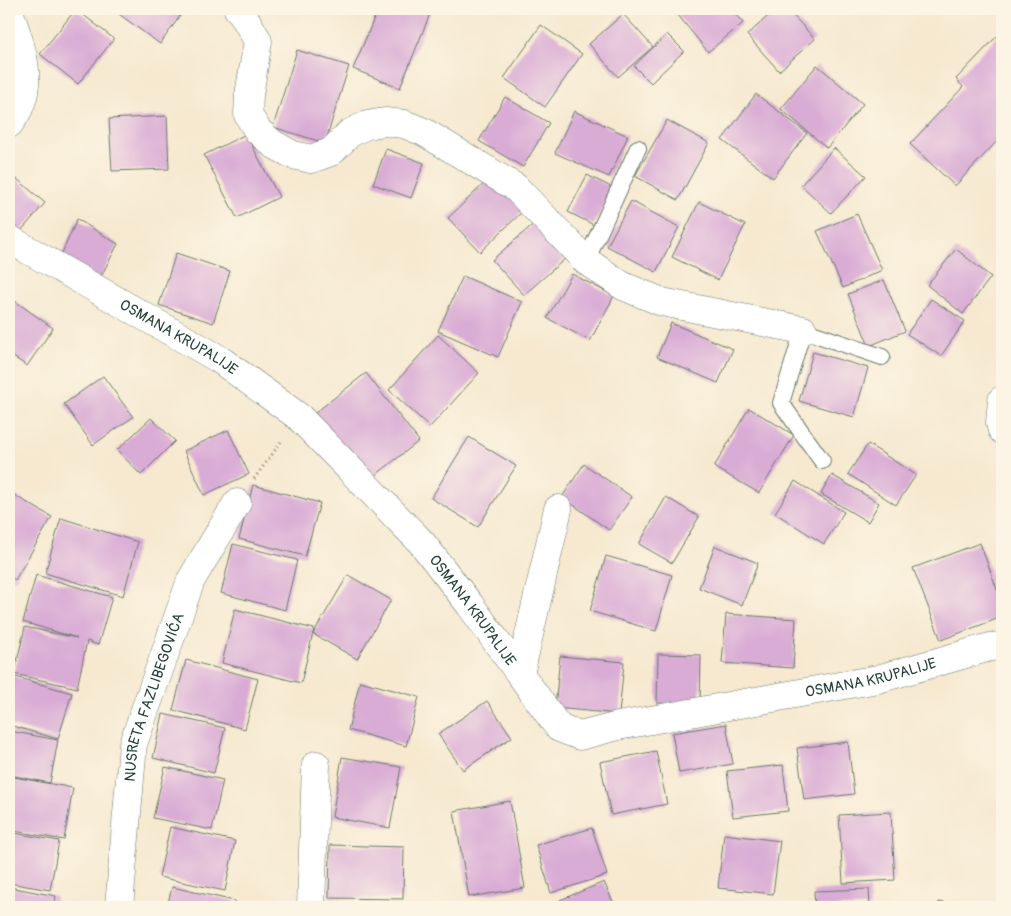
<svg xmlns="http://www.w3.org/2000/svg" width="1011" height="916" viewBox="0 0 1011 916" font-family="Pangolin,sans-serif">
<rect width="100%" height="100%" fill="#fcf5e5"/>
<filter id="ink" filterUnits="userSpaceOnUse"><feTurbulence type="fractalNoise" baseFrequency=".02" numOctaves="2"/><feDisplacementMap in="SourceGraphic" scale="10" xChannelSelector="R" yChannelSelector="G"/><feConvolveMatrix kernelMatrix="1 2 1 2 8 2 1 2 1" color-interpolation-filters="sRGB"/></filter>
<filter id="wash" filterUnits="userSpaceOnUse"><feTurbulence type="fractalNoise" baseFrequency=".0096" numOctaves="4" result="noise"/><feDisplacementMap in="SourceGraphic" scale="20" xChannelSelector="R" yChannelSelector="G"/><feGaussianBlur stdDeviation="1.12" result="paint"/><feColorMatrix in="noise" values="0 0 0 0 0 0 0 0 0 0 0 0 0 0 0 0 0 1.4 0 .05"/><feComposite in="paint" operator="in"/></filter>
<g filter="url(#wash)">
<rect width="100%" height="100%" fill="#f6e9d0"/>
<g id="blocks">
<path fill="#d9acd5" d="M76,9l38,30 -36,45 -38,-30z
M112,9h73l-25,35z
M378,9h54l-32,79 -47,-19z
M673,9h58l12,14 -35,29z
M776,9h11l28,30 -36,32 -32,-36z
M623,14l30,33 -35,30 -29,-33z
M541,25l41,29 -37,53 -41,-29z
M1002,31v105l-47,50 -45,-42 53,-57 -7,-8z
M667,34l17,17 -33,32 -17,-17z
M297,50l52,16 -24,77 -52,-16z
M817,65l46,39 -36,44 -46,-39z
M756,94l51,39 -34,45 -51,-38z
M505,97l44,26 -26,44 -44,-26z
M574,111l54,25 -19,41 -54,-24z
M167,116l2,53 -57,2 -3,-52z
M667,120l42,23 -31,57 -43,-24z
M246,134l33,63 -42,21 -33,-63z
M834,148l32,28 -35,37 -30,-28z
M386,149l38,14 -13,35 -38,-14z
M9,172l36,31 -30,35 -6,-5z
M587,175l26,13 -19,37 -26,-13z
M492,176l32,34 -44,42 -32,-34z
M631,201l48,26 -23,45 -49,-26z
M699,202l46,23 -27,55 -46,-23z
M857,214l25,56 -39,18 -26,-57z
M77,219l41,25 -19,36 -41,-18z
M537,221l31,35 -44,39 -32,-35z
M956,249l35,28 -28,37 -36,-29z
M176,253l54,18 -17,52 -54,-18z
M572,274l42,22 -24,45 -43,-23z
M463,276l59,26 -24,55 -60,-26z
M884,280l21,51 -36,15 -21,-52z
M12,299l41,29 -26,38 -18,-12v-51z
M931,299l34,22 -24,35 -34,-22z
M671,323l62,26 -15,34 -61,-26z
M438,335l41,38 -49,54 -41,-37z
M813,352l55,16 -14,49 -55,-16z
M366,373l53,68 -51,40 -53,-68z
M103,376l30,41 -40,28 -29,-41z
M749,408l45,27 -35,58 -45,-26z
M151,418l24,23 -34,34 -24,-25z
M228,430l21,44 -45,21 -20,-44z
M469,437l47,29 -38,61 -47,-29z
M868,444l48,31 -20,30 -48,-31z
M584,464l48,33 -23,33 -47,-33z
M832,475l47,28 -11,19 -47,-28z
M795,481l49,31 -20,32 -49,-31z
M253,485l67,18 -15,53 -66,-17z
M9,492l43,25 -37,63 -6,-4z
M666,497l33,20 -27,46 -33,-19z
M61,518l77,24 -15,54 -78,-23z
M980,543l22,60v14l-61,23 -28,-72z
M233,544l64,16 -12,50 -64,-17z
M715,546l43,17 -16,42 -43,-17z
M606,556l66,19 -16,56 -66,-20z
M36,575l76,22 -14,48 -11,-4 -10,47 -63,-14 11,-47 52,11 -54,-16z
M348,575l43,25 -34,59 -44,-25z
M235,609l79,20 -13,54 -79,-20z
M726,614l70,5 -3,49 -71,-5z
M658,654l43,1 -1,49 -43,-1z
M560,656l64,6 -5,52 -64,-6z
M186,660l72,19 -13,50 -72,-19z
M9,675l63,18 -14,46 -49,-14z
M360,681l59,16 -13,49 -58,-16z
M487,701l25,36 -49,33 -25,-36z
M163,714l62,14 -11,45 -61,-15z
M726,724l7,40 -54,9 -7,-40z
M9,731l49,9 -8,43 -41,-8z
M848,742l6,52 -50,6 -7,-52z
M656,751l11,53 -56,11 -11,-53z
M342,757l59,10 -11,61 -58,-11z
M783,765l5,46 -55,6 -6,-46z
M165,767l58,13 -11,50 -59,-12z
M9,776l64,12 -9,52 -55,-10z
M510,801l15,87 -56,9 -15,-86z
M891,812l4,68 -52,3 -4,-68z
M170,827l65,14 -10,50 -66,-14z
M592,828l15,47 -56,18 -15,-48z
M9,832l50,9 -9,49 -41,-7z
M724,834l56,7 -7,53 -55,-6z
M330,845l74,2 -1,52 -74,-1z
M604,882l11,25h-52l-3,-7z
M9,887l47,9 -2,11h-45z
M172,887l63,14 -1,6h-67z
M869,889l1,18h-55l-1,-16z
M939,902l22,4 -1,1h-22z"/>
</g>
</g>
<g filter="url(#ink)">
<use href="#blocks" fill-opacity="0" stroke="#6a796b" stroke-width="1"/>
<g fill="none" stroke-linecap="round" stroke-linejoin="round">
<g stroke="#6a796b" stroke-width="18">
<path id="service" d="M586,261l52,-113
M822,461l-41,-58 22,-73 79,27"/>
</g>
<g stroke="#6a796b" stroke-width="29">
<g id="minor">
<path d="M238,9l4,4 16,28 -9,54 -1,20 10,16 15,13 20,11 18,4 20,-7 19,-19 17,-8 18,-3 19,2 20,8 91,55 71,74 37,25 39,16 141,28"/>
<path d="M9,11c13,38 29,77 0,113"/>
<path id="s1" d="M9,239l210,120 80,58 123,126 48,62 89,123 21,8 38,-10 260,-47 112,-32 12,-1"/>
<path d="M1002,400l-2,23 2,7"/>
<path d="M520,674l38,-165"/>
<path id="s2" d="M119,907l14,-163 58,-164 46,-77"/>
<path d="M311,907l5,-142"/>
</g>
</g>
<path stroke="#6a796b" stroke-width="3" stroke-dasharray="1 4" stroke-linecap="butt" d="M254,479l27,-37"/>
<use href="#service" stroke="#fff" stroke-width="16"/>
<use href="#minor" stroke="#fff" stroke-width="28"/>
</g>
</g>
<g text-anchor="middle" stroke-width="4" stroke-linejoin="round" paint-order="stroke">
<g font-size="15" fill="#1f3d34" stroke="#fcf5e5">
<text dy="5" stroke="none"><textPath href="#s1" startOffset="196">OSMANA KRUPALIJE</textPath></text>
<text dy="5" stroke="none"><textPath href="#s1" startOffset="601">OSMANA KRUPALIJE</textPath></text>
<text dy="5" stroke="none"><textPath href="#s1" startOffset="1066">OSMANA KRUPALIJE</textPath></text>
<text dy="5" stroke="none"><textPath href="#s2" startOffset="214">NUSRETA FAZLIBEGOVIĆA</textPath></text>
</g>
</g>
<rect width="1011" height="916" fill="none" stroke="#fcf5e5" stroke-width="30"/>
</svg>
